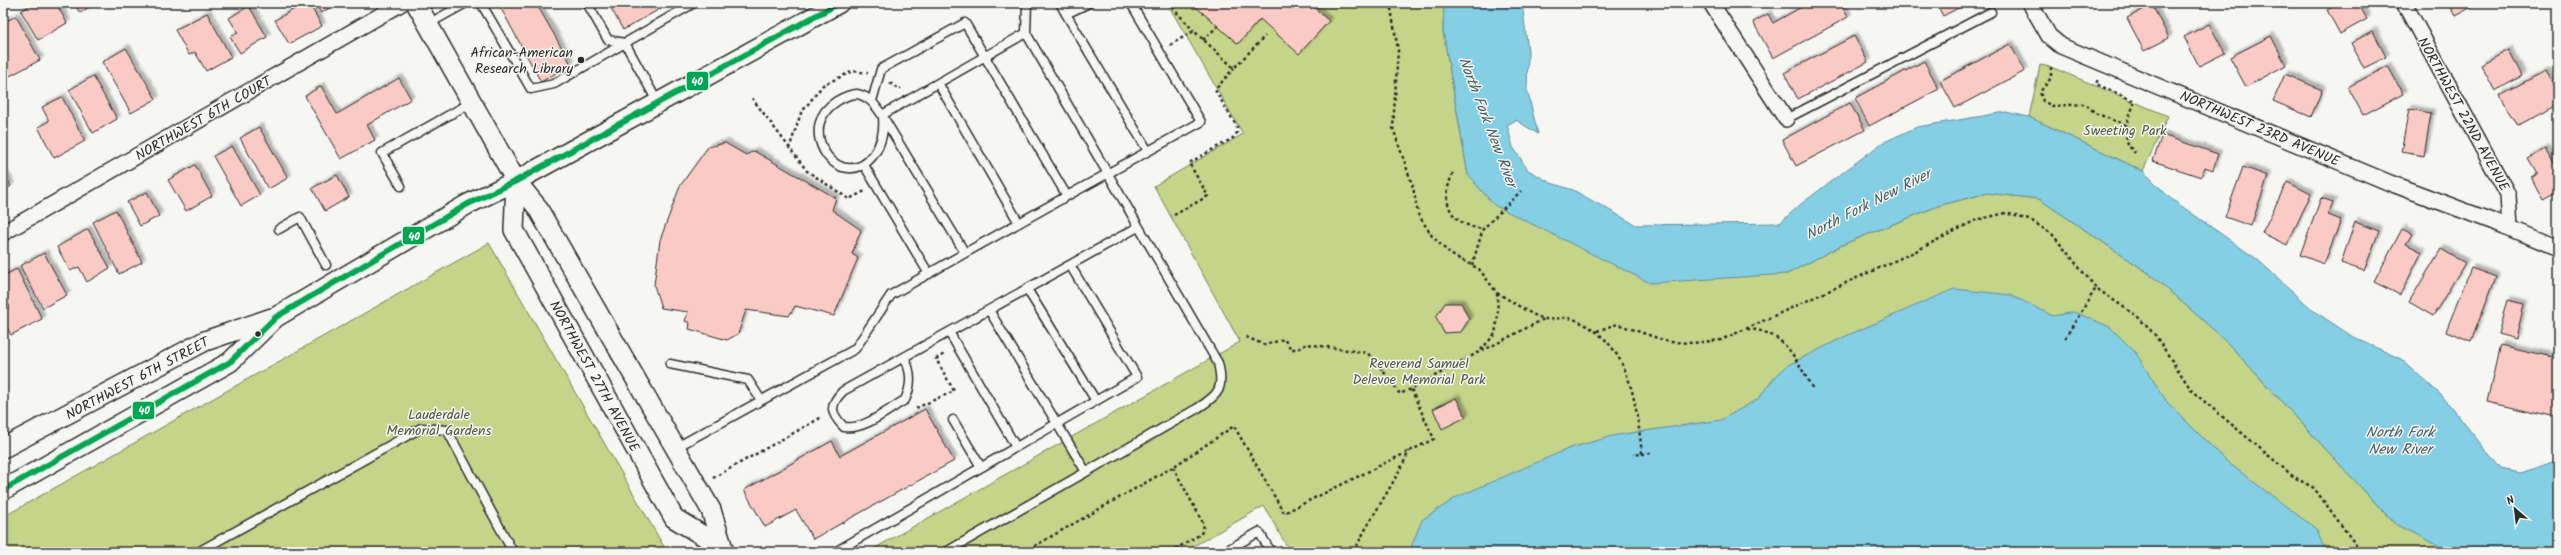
<svg xmlns="http://www.w3.org/2000/svg" width="2561" height="555" viewBox="0 0 2561 555" font-family="Kalam,sans-serif">
<defs>
<filter id="shadow"><feDropShadow dx="3.5" dy="-3.5" stdDeviation="1" flood-color="#0004"/></filter>
</defs>
<rect width="100%" height="100%" fill="#f6f6f2"/>
<filter id="ink" filterUnits="userSpaceOnUse"><feTurbulence type="fractalNoise" baseFrequency=".025" numOctaves="2"/><feDisplacementMap in="SourceGraphic" scale="8" xChannelSelector="R" yChannelSelector="G"/><feConvolveMatrix kernelMatrix="1 2 1 2 8 2 1 2 1" color-interpolation-filters="sRGB"/></filter>
<g filter="url(#ink)">
<path fill="#c4d488" stroke="#78805a" d="M1167,3h277l-1,28 25,144 319,99 57,-30 94,-38 49,-13 52,6 111,75 73,64 171,185 57,29h-1161l-26,-46 -81,46h-315l372,-210 -86,-156 89,-52z
M2040,65l11,2 117,49 -25,55 -114,-54z
M489,243l178,309h-664v-35z"/>
<path fill="#85cfe5" stroke="#618d9b" d="M1444,3h78l6,48 -1,39 11,44 -22,-14 -9,5 6,22 15,23 23,13 22,7 63,35 144,-2 21,-19 81,-61 35,-16 89,-15 23,5 114,54 27,27 88,62 56,51 39,26 48,22 42,38 58,72 19,4 38,-13v92h-107l-57,-29 -171,-185 -73,-64 -111,-75 -52,-6 -49,13 -94,38 -57,30 -137,9 -156,-78 -26,-30 -25,-144z
M1954,289l57,6 42,21 21,-4 36,15 25,25 32,50 59,59 90,68 10,23h-917l13,-32 35,-23 113,-49 47,-13 104,-15 37,-21 16,-21 14,-13 58,-29z"/>
<path fill="#facac4" stroke="#2b2b2b" filter="url(#shadow)" d="M34,3h22l11,20 -29,17 -17,-29z
M74,3h21l-15,10z
M305,3h4l13,23 -33,18 -14,-24z
M315,3h23l-17,10z
M498,3h38l35,61 -30,18z
M620,3h50l-47,27 -12,-22z
M1197,3h112l20,18 -30,33 -39,-35 -22,25 -43,-38z
M1804,3h36l8,14 -75,41 -20,-36 15,-8 5,9 32,-18z
M1936,3h32l-25,13z
M2340,3h18l9,16 -27,15 -13,-24z
M2448,3h31l-24,13z
M2152,5l17,33 -25,13 -17,-33z
M249,6l18,31 -27,16 -10,-16 8,-4 -9,-15z
M207,13l24,44 -25,14 -11,-19 -6,3 -14,-25z
M16,16l24,44 -32,17 -5,-9v-45z
M2209,24l16,29 -26,13 -15,-29z
M2373,31l13,26 -22,11 -13,-25z
M1854,36l14,26 -70,37 -14,-26z
M2271,36l15,29 -40,22 -16,-30z
M2010,44l15,27 -70,37 -15,-27z
M126,48l30,51 -25,14 -29,-51z
M2509,50l13,26 -27,15 -14,-26z
M1924,61l15,28 -70,37 -14,-28z
M2388,66l15,28 -40,21 -15,-28z
M2545,71l13,23v10l-40,22 -18,-31z
M2285,74l37,16 -11,27 -38,-16z
M93,76l24,43 -24,14 -24,-43z
M399,78l12,21 -44,26 8,15 -34,19 -36,-63 16,-10 16,28z
M62,97l23,44 -31,17 -16,-31 11,-6 -7,-14z
M1850,103l15,27 -69,36 -14,-26z
M2409,109l22,4 -7,43 -23,-4z
M259,127l29,51 -20,11 -28,-51z
M2162,135l56,19 -5,16 -8,-3 -4,10 -48,-16z
M725,143l21,12 8,-4 82,47 -4,12 29,20 -9,24 6,4 -24,58 -39,-10 -6,10 -43,-6 -8,24 -11,6 -38,-11 1,-6 -5,-2 3,-9 -27,-4 -7,-23 6,-45 20,-54 28,-39z
M232,146l28,49 -19,11 -28,-50z
M2546,149l8,15 2,-1 2,3v26l-15,8 -12,-23 6,-3 -9,-15z
M195,165l17,31 -26,15 -18,-31z
M2243,167l25,9 -17,50 -26,-9z
M3,172l8,14 -8,5z
M337,175l12,22 -24,14 -13,-23z
M2287,182l24,12 -24,51 -25,-12z
M147,192l12,24 -19,10 -13,-24z
M2321,198l12,4 -5,13 13,5 -17,44 -24,-9z
M116,210l26,52 -23,12 -26,-52z
M2355,222l24,9 -15,40 -23,-8z
M88,229l22,39 -23,14 -8,-15 -9,4 -13,-24z
M2402,229l10,5 -6,10 16,8 -22,43 -26,-13z
M2441,249l24,14 -32,53 -24,-14z
M44,253l23,42 -24,13 -23,-42z
M2471,268l25,9 -25,64 -25,-10z
M17,269l25,50 -31,16 -8,-15v-9l7,-4 -7,-13v-18z
M2507,300l17,4 -8,35 -18,-5z
M1445,303h16l8,16 -8,13 -17,1 -8,-16z
M2500,345l58,13 -1,60 -70,-16z
M1456,398l10,19 -24,12 -9,-20z
M925,409l29,52 -141,78 -17,-29 -31,17 -21,-37 88,-49 8,15z"/>
<g fill="none" stroke-linecap="round" stroke-linejoin="round">
<g stroke="#2b2b2b" stroke-width="11">
<path id="service" d="M481,3l50,86 23,-5 71,-41
M587,3l21,37 17,3
M1060,3l6,11
M1089,3l-23,11 82,137
M428,24l38,-21
M938,83l81,140
M872,101l9,-32 84,-46 102,173 -102,57 -83,-138
M658,103l-33,-60 69,-40
M883,118c3,24 -14,57 -41,49 -8,-3 -14,-9 -18,-16 -10,-19 -6,-38 13,-50 5,-3 13,-7 20,-7 12,2 19,12 25,21l144,-82
M1786,119l205,-107
M864,165l65,109
M401,186l-19,-33 90,-51
M1067,196l134,-74 -69,-117 -4,-2
M279,229l21,-12 26,48
M1027,289l69,112
M989,310l97,162
M949,332l67,115
M904,357c8,15 8,28 1,43 -18,10 -40,30 -61,27 -14,-14 -15,-22 -1,-36l295,-164
M670,364l78,16 13,20
M953,420l28,47
M675,448l180,-99 36,-54 74,-42
M198,552l223,-124 26,2 66,122
M835,552l302,-175 -67,-112
M946,552l252,-144c22,-14 26,-20 20,-45l-192,-330 1,-30
M1224,552l35,-20 12,20"/>
</g>
<g stroke="#2b2b2b" stroke-width="18">
<path id="minor" d="M1711,3l75,116
M2030,3l19,33 12,10 329,137 120,45 48,20
M2404,3l104,192 2,33
M3,233l399,-230"/>
</g>
<g stroke="#2b2b2b" stroke-width="22">
<path id="tertiary" d="M416,3l100,178 21,26 174,303 13,42
M516,181l-2,49 160,288 46,28
M3,448l202,-107 67,-23
M3,490l227,-128 46,-45 22,-13 170,-100 48,-23 323,-178"/>
</g>
<path stroke="#2b2b2b" stroke-width="2.5" stroke-dasharray="3 3" stroke-linecap="butt" d="M1168,3l26,28
M1203,40l15,-14
M1170,45l24,-14 40,37 31,-32
M2051,67v11l-11,14 3,9 9,5 34,-2 9,9 31,12 9,-24 -39,-17 2,-5
M890,83l9,6 2,-1
M752,98l55,73 42,28 16,-8
M2126,125l3,6 -3,8 3,7 6,7
M789,149l12,-36 22,-28 30,-14 15,2
M1453,173c-14,30 -2,52 30,56
M1174,215l34,-19 -19,-33 44,-25 4,-5v-6l-22,-37 19,-22
M1472,265l11,-36 38,-38
M1497,293c12,6 36,24 49,26 8,1 19,-3 27,0 57,22 63,81 69,135l-9,1
M1747,329c39,2 48,30 66,60
M1597,331l20,-7 52,18 24,1 28,-3 195,-89 60,-31 30,-7 26,8 20,13 44,54 42,29 17,18 37,56 102,86 20,11 47,64
M1246,337l19,8 19,-6 7,10h7l9,-5 60,9 8,7 25,34 11,-5
M2065,338l31,-50
M1482,351l62,-32
M916,408l38,-17 -18,-32 10,-6
M1642,454l9,-1
M713,478l109,-61
M1024,552l149,-85 61,-41 50,87 150,-74 -23,-50 68,-37 16,-18 3,-19 -1,-22 -18,-24 -29,-15 -18,-18 -14,-22 -5,-27 -20,-59 5,-78 -8,-47
M1170,552l31,-18 3,-9 -31,-58
M1354,552c16,-35 39,-65 55,-101"/>
<use href="#service" stroke="#f6f6f2" stroke-width="8"/>
<use href="#minor" stroke="#f6f6f2" stroke-width="15"/>
<use href="#tertiary" stroke="#f6f6f2" stroke-width="19"/>
<g stroke="#f6f6f2" stroke-width="9">
<path id="bus-1" d="M3,490l227,-128 46,-45 192,-113 48,-23 323,-178"/>
</g>
<use href="#bus-1" stroke="#00a651" stroke-width="6"/>
</g>
</g>
<g fill="#2b2b2b" stroke="#f6f6f2" stroke-width="1.5">
<circle cx="581" cy="60" r="4"/>
<circle cx="258" cy="334" r="3.5"/>
</g>
<g text-anchor="middle" stroke-width="3" stroke-linejoin="round" paint-order="stroke">
<g font-size="14" fill="#2b2b2b" stroke="#f6f6f2" text-anchor="end">
<text x="573" y="57">African-American<tspan x="573" dy="16">Research Library</tspan></text>
</g>
<g font-size="14" fill="#2b2b2b" stroke="#f6f6f2">
<text transform="translate(2464 114) rotate(61)" y="5">NORTHWEST 22ND AVENUE</text>
<text transform="translate(203 118) rotate(-30)" y="5">NORTHWEST 6TH COURT</text>
<text transform="translate(2260 128) rotate(23)" y="5">NORTHWEST 23RD AVENUE</text>
<text transform="translate(595 376) rotate(61)" y="5">NORTHWEST 27TH AVENUE</text>
<text transform="translate(137 378) rotate(-28)" y="5">NORTHWEST 6TH STREET</text>
</g>
<g font-size="14" fill="#515542" stroke="#f6f6f2">
<text x="2125" y="135">Sweeting Park</text>
<text x="1419" y="368">Reverend Samuel<tspan x="1419" dy="16">Delevoe Memorial Park</tspan></text>
<text x="439" y="419">Lauderdale<tspan x="439" dy="16">Memorial Gardens</tspan></text>
</g>
<g font-size="15" font-style="italic" fill="#465c63" stroke="#f6f6f2">
<text transform="translate(1488 122) rotate(69)" y="5">North Fork New River</text>
<text transform="translate(1868 204) rotate(-27)" y="5">North Fork New River</text>
<text x="2400" y="437">North Fork<tspan x="2400" dy="17">New River</tspan></text>
</g>
</g>
<g stroke="#f6f6f2" stroke-width="1.5">
<rect x="686" y="71" width="23" height="20" rx="4" fill="#00a651"/>
<rect x="402" y="226" width="23" height="19" rx="4" fill="#00a651"/>
<rect x="132" y="401" width="23" height="19" rx="4" fill="#00a651"/>
</g>
<g font-size="11" text-anchor="middle" font-weight="bold" fill="#fff">
<text x="697" y="85">40</text>
<text x="414" y="240">40</text>
<text x="144" y="414">40</text>
</g>
<rect width="2561" height="555" fill="none" stroke="#f6f6f2" stroke-width="16"/>
<rect x="8" y="8" width="2545" height="539" fill="none" stroke="#2b2b2b" stroke-width="1.5" filter="url(#ink)"/>
<g transform="translate(2515 509) rotate(332)" stroke="#f6f6f2" stroke-width="3" paint-order="stroke">
<path d="M0-3L7 15L0 10L-7 15Z" fill="#2b2b2b"/>
<text y="-6" font-size="11" font-weight="bold" text-anchor="middle" fill="#2b2b2b">N</text>
</g>
</svg>
